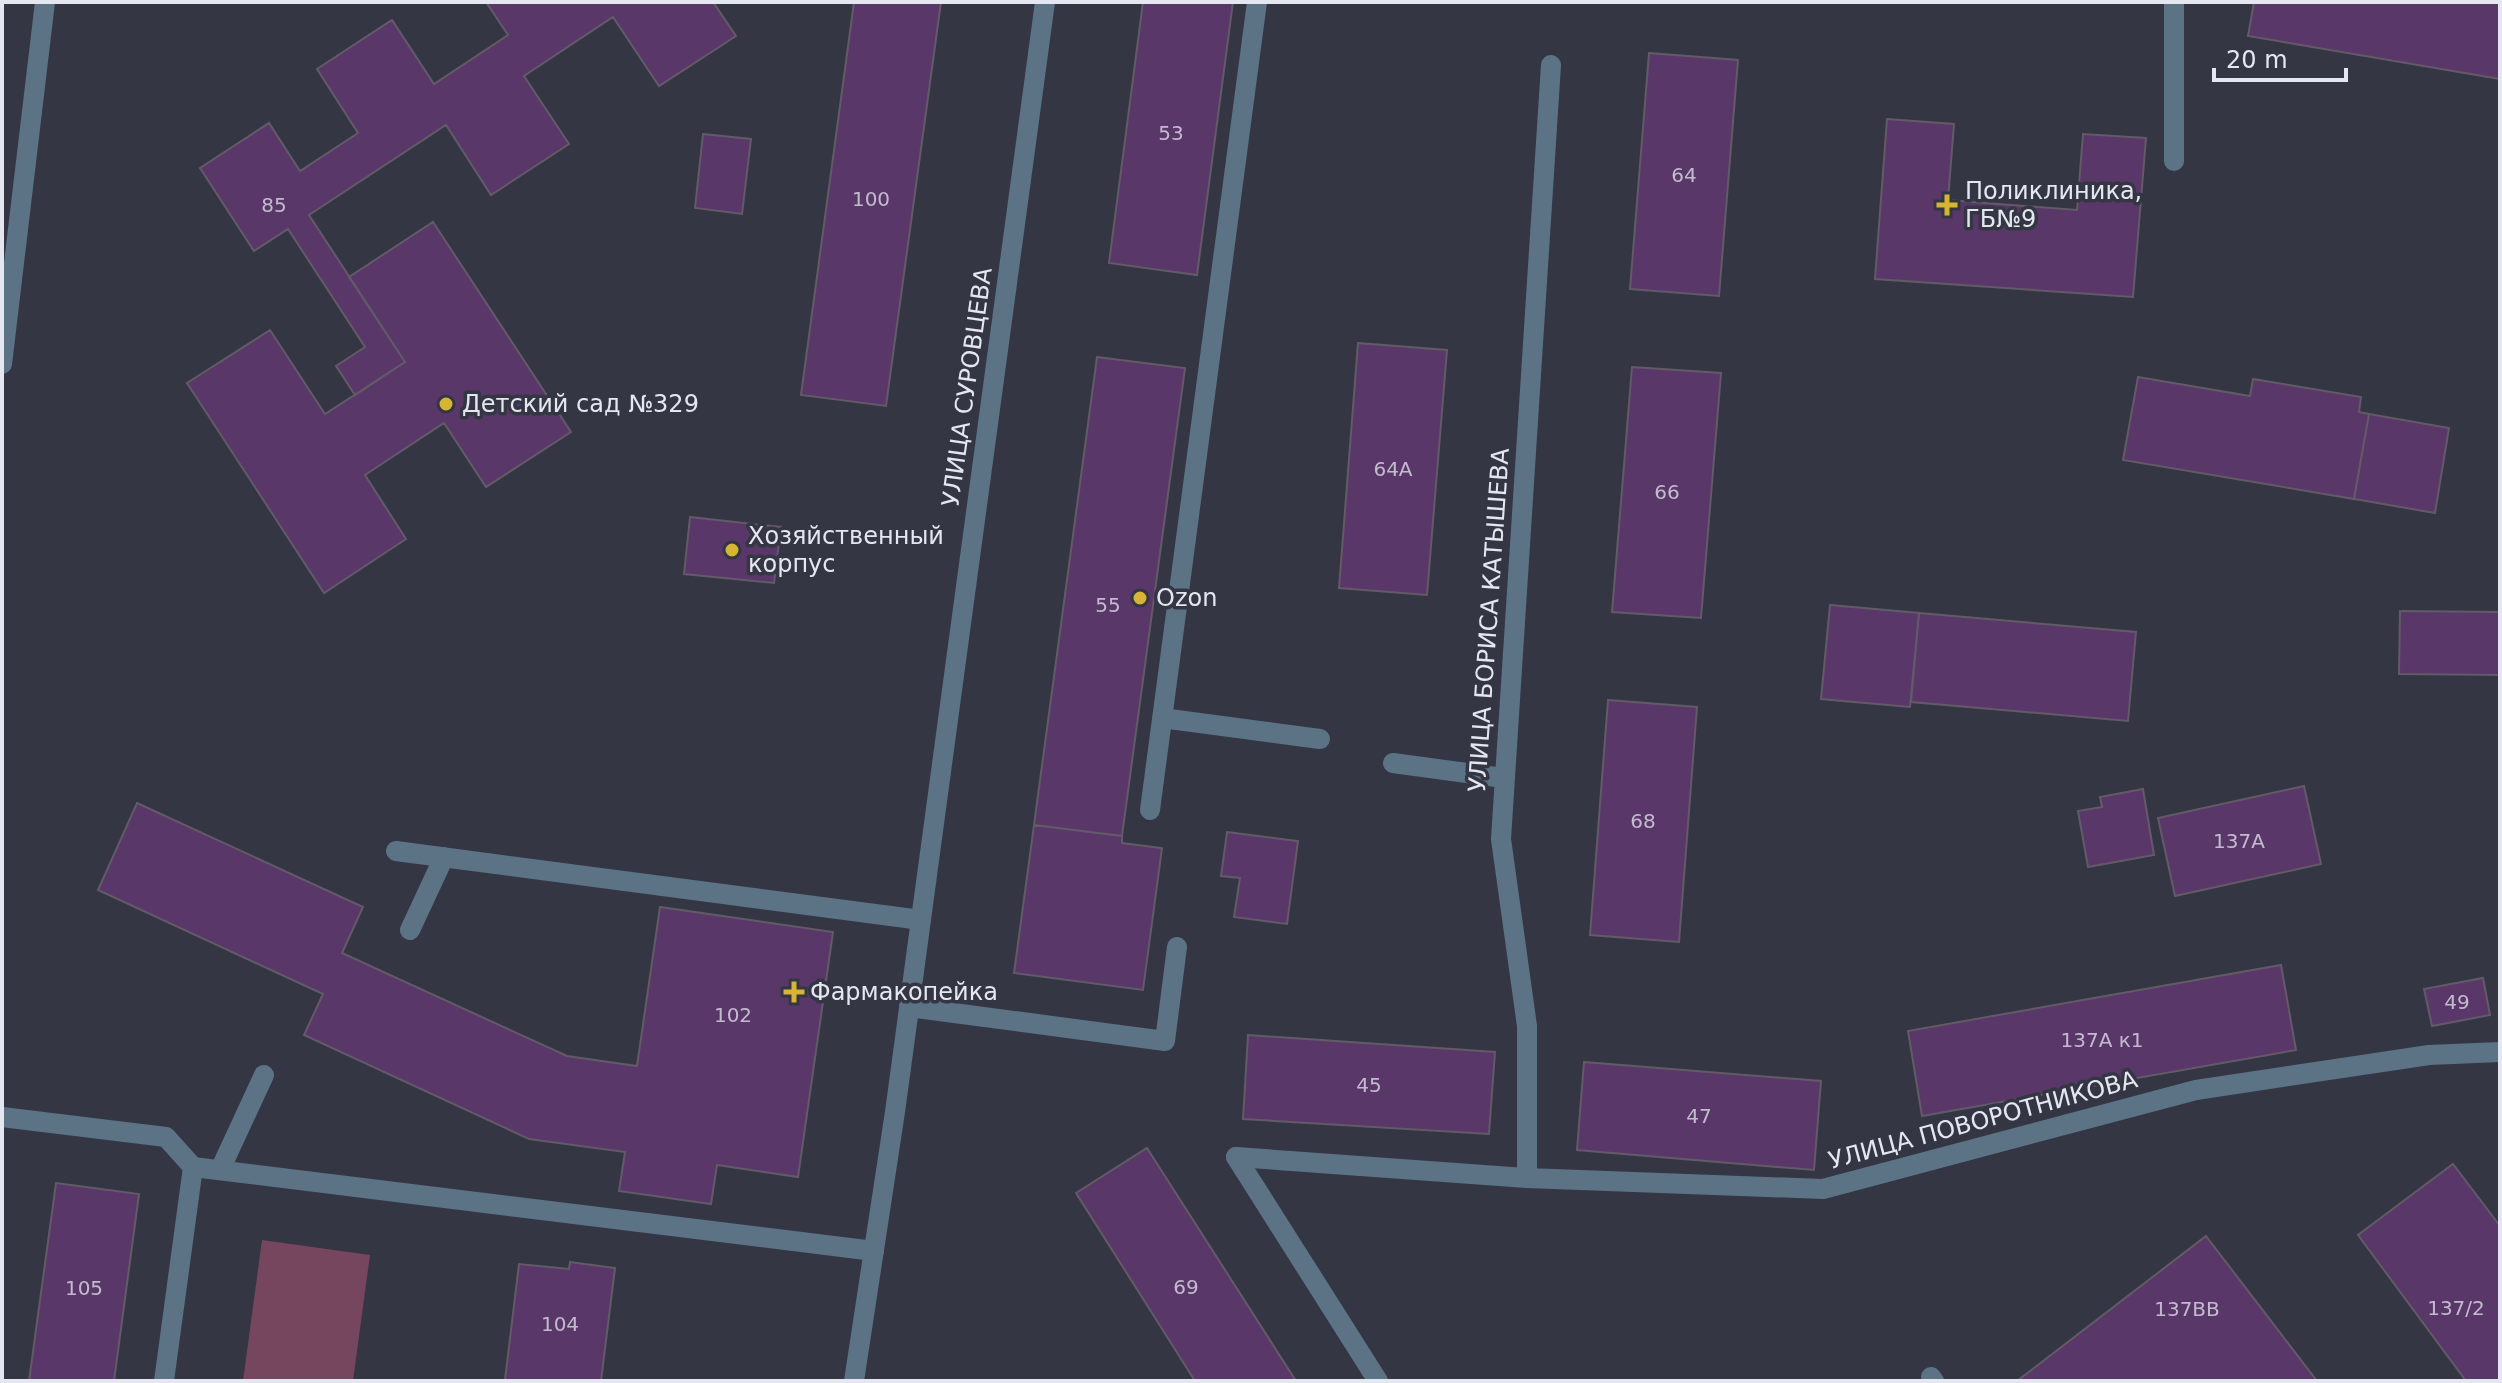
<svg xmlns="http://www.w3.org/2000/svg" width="2502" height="1383" viewBox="0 0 2502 1383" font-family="'DejaVu Sans',sans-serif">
<rect width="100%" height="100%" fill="#343644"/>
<path fill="#76455e" d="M262,1240l108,15 -17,126h-110z"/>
<path fill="#5a3769" stroke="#635a68" stroke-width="2" d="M486,2h227l23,34 -77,50 -46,-69 -89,59 45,68 -78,51 -45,-70 -137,90 96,147 -50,33 -19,-29 29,-19 -77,-118 -34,22 -54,-83 69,-45 31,48 58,-38 -41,-64 75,-49 42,64 74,-49z
M854,2h87l-55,404 -85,-11z
M1143,2h90l-36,273 -88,-12z
M2254,2h246v77l-252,-43z
M1649,53l89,7 -19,236 -89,-7z
M1887,119l67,5 -6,76 129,10 6,-76 63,4 -13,159 -258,-18z
M703,134l48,5 -9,75 -47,-6z
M433,222l138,210 -85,55 -42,-64 -79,52 41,64 -82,54 -137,-210 83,-53 55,84 80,-52 -56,-85z
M1358,343l89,7 -20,245 -88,-7z
M1097,357l88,11 -63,468 -88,-11z
M1632,367l89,6 -20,245 -89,-6z
M2138,377l112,19 3,-17 108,18 -2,15 10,2 -15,85 -231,-39z
M2369,414l80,14 -14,85 -81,-14z
M690,517l91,10 -7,56 -90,-9z
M1830,605l89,8 -9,94 -89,-8z
M2400,611l100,1v63l-101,-1z
M1919,613l217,19 -8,89 -217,-19z
M1608,700l89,7 -18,235 -89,-7z
M2304,786l17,78 -146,32 -17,-78z
M2143,789l11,66 -66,12 -10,-56 24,-4 -2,-10z
M137,803l226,104 -21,46 225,103 70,10 23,-159 173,25 -35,245 -81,-12 -6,39 -92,-13 6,-39 -96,-13 -225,-104 19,-41 -225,-104z
M1034,825l88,11v7l40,5 -19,142 -129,-17z
M1227,832l71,9 -11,83 -53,-7 6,-39 -19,-2z
M2281,965l15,85 -374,66 -14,-85z
M2483,978l7,37 -58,11 -8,-37z
M1248,1035l247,17 -6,82 -246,-15z
M1584,1062l237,19 -7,89 -237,-20z
M1147,1148l149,233h-101l-119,-188z
M2453,1164l47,62v155h-34l-108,-146z
M56,1183l83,11 -25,187h-85z
M2206,1236l111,145h-300z
M570,1262l45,6 -14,113 -96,-1 14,-116 50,5z"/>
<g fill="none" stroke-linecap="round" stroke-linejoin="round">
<path stroke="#5c7386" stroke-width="20" d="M2174,161v-159
M1162,718l158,21
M1393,763l111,15
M1150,810l107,-808
M396,851l525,69
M410,930l34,-73
M909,1007l256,34 12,-94
M2,1117l164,20 27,30 681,84
M1236,1157l142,224
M220,1170l44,-95
M1931,1377l3,4
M164,1381l29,-214"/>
<path stroke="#5c7386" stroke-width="20" d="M2,364l43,-362
M1236,1157l291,21 296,11 373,-99 233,-35 71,-3
M1527,1178v-152l-26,-187 50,-774
M854,1381l41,-269 150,-1110"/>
</g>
<g fill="#d8b434" stroke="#343644" stroke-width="3">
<path d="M1943 193h8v8h8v8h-8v8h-8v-8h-8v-8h8z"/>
<circle cx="446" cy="404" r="8"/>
<circle cx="732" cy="550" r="8"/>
<circle cx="1140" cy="598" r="8"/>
<path d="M790 980h8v8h8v8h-8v8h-8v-8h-8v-8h8z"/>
</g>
<g text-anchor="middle" stroke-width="7" stroke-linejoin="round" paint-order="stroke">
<g font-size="20" fill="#c2bbce">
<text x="1171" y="140">53</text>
<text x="1684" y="182">64</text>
<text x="871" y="206">100</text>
<text x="274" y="212">85</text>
<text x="1393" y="476">64А</text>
<text x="1667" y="499">66</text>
<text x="1108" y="612">55</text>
<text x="1643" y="828">68</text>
<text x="2239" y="848">137А</text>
<text x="2457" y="1009">49</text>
<text x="733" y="1022">102</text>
<text x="2102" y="1047">137А к1</text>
<text x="1369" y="1092">45</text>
<text x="1699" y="1123">47</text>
<text x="1186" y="1294">69</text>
<text x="84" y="1295">105</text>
<text x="2456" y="1315">137/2</text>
<text x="2187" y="1316">137ВВ</text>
<text x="560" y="1331">104</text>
</g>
<g font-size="24" fill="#e5e7f0" stroke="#343644" text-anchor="start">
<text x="1965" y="199">Поликлиника,<tspan x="1965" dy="28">ГБ№9</tspan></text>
<text x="462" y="412">Детский сад №329</text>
<text x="748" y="544">Хозяйственный<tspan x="748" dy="28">корпус</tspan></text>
<text x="1156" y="606">Ozon</text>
<text x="810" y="1000">Фармакопейка</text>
</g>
<g font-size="24" fill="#e5e7f0" stroke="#343644">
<text transform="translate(967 387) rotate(-82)" y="8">УЛИЦА СУРОВЦЕВА</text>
<text transform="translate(1489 620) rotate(-86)" y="8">УЛИЦА БОРИСА КАТЫШЕВА</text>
<text transform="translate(1983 1120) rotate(-15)" y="8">УЛИЦА ПОВОРОТНИКОВА</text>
</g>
</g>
<rect width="2502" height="1383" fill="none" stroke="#e5e7f0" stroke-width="8"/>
<path d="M2214 68v12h132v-12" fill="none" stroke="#e5e7f0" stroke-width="4"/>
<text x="2226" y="68" font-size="24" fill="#e5e7f0" stroke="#343644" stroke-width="6" paint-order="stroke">20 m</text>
</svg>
